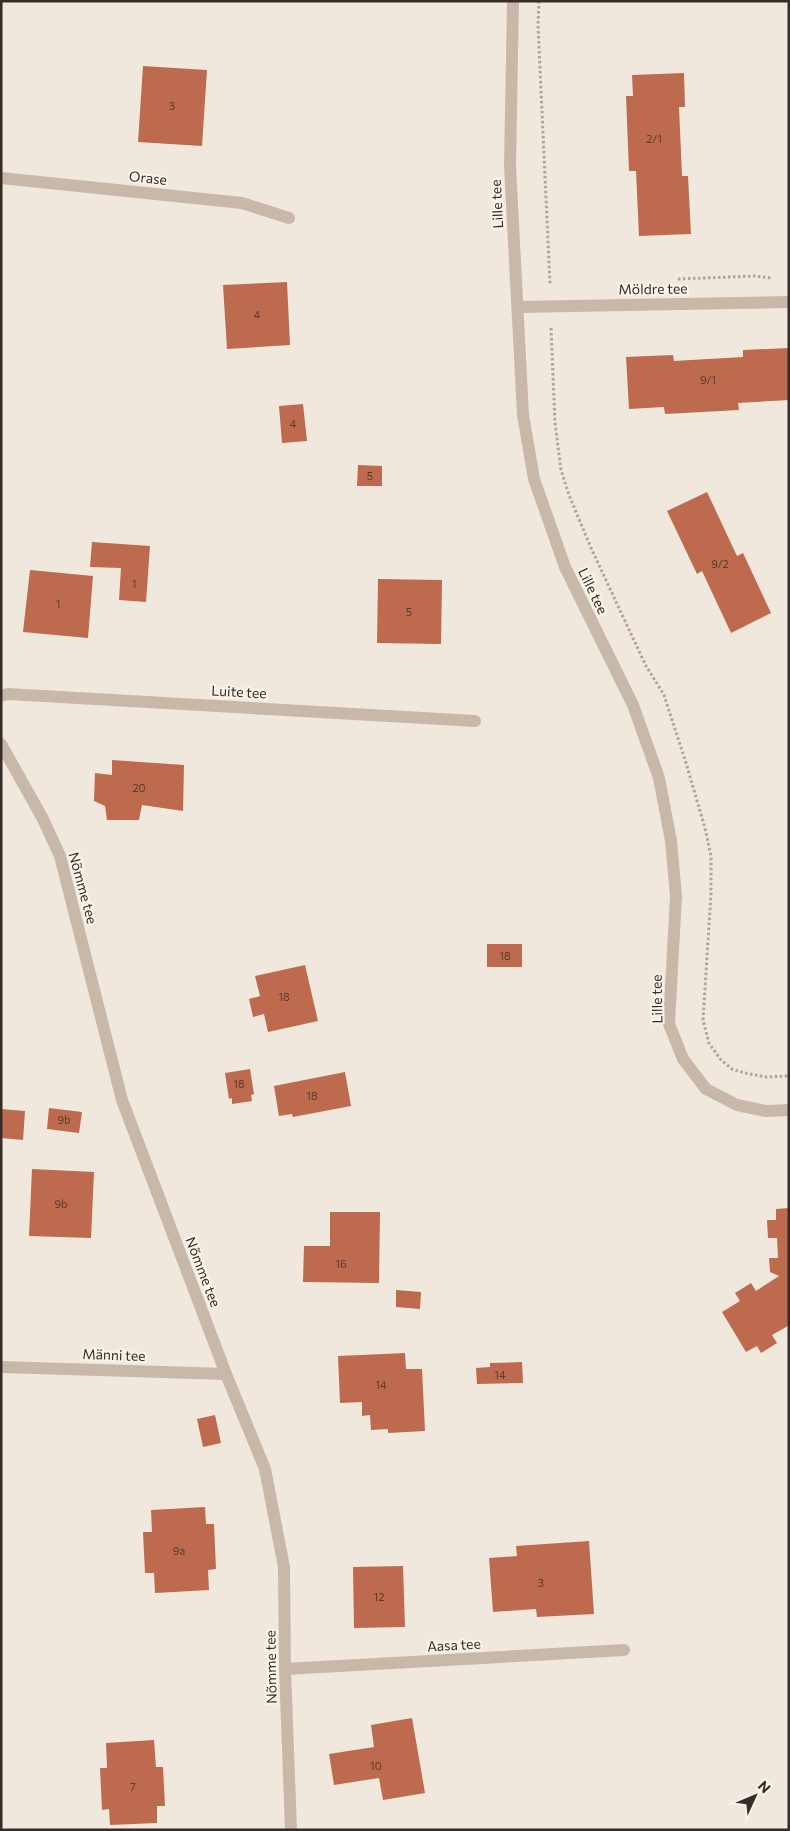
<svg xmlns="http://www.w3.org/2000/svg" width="790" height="1831" viewBox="0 0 790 1831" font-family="Commissioner,sans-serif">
<rect width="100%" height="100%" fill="#f1e8dd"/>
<path fill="#be6a4e" d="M143,66l64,4 -5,76 -64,-4z
M684,73l1,34h-6l3,69h6l3,58 -52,2 -3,-65h-7l-3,-75h7l-1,-21z
M287,282l3,63 -63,4 -4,-64z
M789,348v52l-51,3 1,7 -74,4 -1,-7 -35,2 -3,-52 47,-2 1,6 69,-4v-7z
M303,404l4,37 -25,2 -3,-37z
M358,465l24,1v20h-25z
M707,492l30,64 6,-3 28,60 -40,20 -29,-62 -5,3 -30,-63z
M92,542l58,4 -4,56 -27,-2 2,-32 -31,-1z
M30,570l63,6 -5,62 -65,-6z
M378,579l64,1 -1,64 -64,-1z
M112,760l72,5 -1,46 -41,-6 -3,15h-32l-2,-14 -11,-5 1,-28 17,2z
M487,944h35v23h-35z
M305,965l13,56 -50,11 -4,-18 -11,3 -4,-18 11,-3 -5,-20z
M250,1069l4,25 -3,1 1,6 -20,3v-6l-3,1 -4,-26z
M345,1072l6,34 -58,11 -1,-3 -13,2 -5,-30z
M49,1108l33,4 -3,21 -32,-4z
M1,1109l24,2 -2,29 -22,-2z
M32,1169l62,3 -3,66 -62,-2z
M789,1208v119l-1,-1 -16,9 5,8 -16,10 -4,-7 -11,6 -24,-40 18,-11 -5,-8 16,-10 5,8 23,-15 -9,-4 -1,-14h9l-1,-20h-9l-1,-18h9v-11z
M330,1212h50l-1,71 -76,-1 1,-36h26z
M396,1290l25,2 -1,17 -24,-2z
M405,1353l1,16h16l3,62 -37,2v-4l-17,1 -1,-15 -8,1v-14l-22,1 -2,-47z
M522,1362l1,21 -46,1 -1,-16 14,-1v-4z
M215,1415l6,28 -18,4 -6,-28z
M205,1507l1,17h8l2,45 -8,1 1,20 -54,3 -1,-20h-9l-2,-41h9l-1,-22z
M589,1541l5,73 -57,3 -1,-8 -43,3 -4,-54 28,-2 -1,-10z
M403,1566l2,61 -51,1 -1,-61z
M412,1718l13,75 -42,7 -4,-22 -45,7 -5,-31 45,-7 -3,-22z
M154,1740l2,27h7l2,39h-8v17l-47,2 -1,-16 -7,1 -2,-42h7l-1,-25z"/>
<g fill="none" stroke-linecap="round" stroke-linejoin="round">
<path stroke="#b4a294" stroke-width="3" stroke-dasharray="2.5 2.5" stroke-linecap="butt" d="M539,1l-1,24 12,259
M678,279l77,-3 16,2
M551,328l4,95 6,47 8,25 22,53 55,118 18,29 22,68 19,65 6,28v38l-8,126 6,23 12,17 11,9 13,4 21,4 23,-1"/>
<path stroke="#c8b8aa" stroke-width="12" d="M513,1l-3,165 13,249 11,64 31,88 68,138 26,73 12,63 5,55 -7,128 14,35 23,30 31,16 29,6 23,-1
M1,178l241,25 47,15
M518,307l271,-5
M1,696l7,-2 467,27
M1,744l42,75 17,37 62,244 104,274 39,95 19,98 1,102 6,161
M1,1367l225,7
M285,1669l339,-19"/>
</g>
<g text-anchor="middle" stroke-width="4.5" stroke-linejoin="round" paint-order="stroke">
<g font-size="11" fill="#583c32">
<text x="172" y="110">3</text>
<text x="654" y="143">2/1</text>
<text x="257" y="319">4</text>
<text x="708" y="384">9/1</text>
<text x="293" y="428">4</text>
<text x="370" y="480">5</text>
<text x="720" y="568">9/2</text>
<text x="134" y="588">1</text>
<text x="58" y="608">1</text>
<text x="409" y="616">5</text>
<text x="139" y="792">20</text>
<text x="505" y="960">18</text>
<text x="284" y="1001">18</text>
<text x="239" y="1088">18</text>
<text x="312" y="1100">18</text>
<text x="64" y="1124">9b</text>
<text x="61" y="1208">9b</text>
<text x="341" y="1268">16</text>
<text x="500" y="1379">14</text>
<text x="381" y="1389">14</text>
<text x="179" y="1555">9a</text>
<text x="541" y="1587">3</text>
<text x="379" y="1601">12</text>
<text x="376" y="1770">10</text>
<text x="133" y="1791">7</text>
</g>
<g font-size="14" fill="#362d29" stroke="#f9f2e9">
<text transform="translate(148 178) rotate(6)" y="5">Orase</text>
<text transform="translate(497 204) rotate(-93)" y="5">Lille tee</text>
<text transform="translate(653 289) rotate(-1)" y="5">Möldre tee</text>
<text transform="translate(593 591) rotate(64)" y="5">Lille tee</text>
<text transform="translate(239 692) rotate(3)" y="5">Luite tee</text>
<text transform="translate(83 888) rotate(75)" y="5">Nõmme tee</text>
<text transform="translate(657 999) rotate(-91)" y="5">Lille tee</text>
<text transform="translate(203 1272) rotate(69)" y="5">Nõmme tee</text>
<text transform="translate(114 1355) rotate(2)" y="5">Männi tee</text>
<text transform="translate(454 1645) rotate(-3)" y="5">Aasa tee</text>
<text transform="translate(271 1667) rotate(-91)" y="5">Nõmme tee</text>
</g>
</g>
<rect width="790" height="1831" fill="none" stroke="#362d29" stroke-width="5"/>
<g transform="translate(755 1796) rotate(46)" stroke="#f9f2e9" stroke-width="4" paint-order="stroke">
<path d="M0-4L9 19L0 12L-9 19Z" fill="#362d29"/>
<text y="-8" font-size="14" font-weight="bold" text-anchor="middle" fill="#362d29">N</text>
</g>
</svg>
